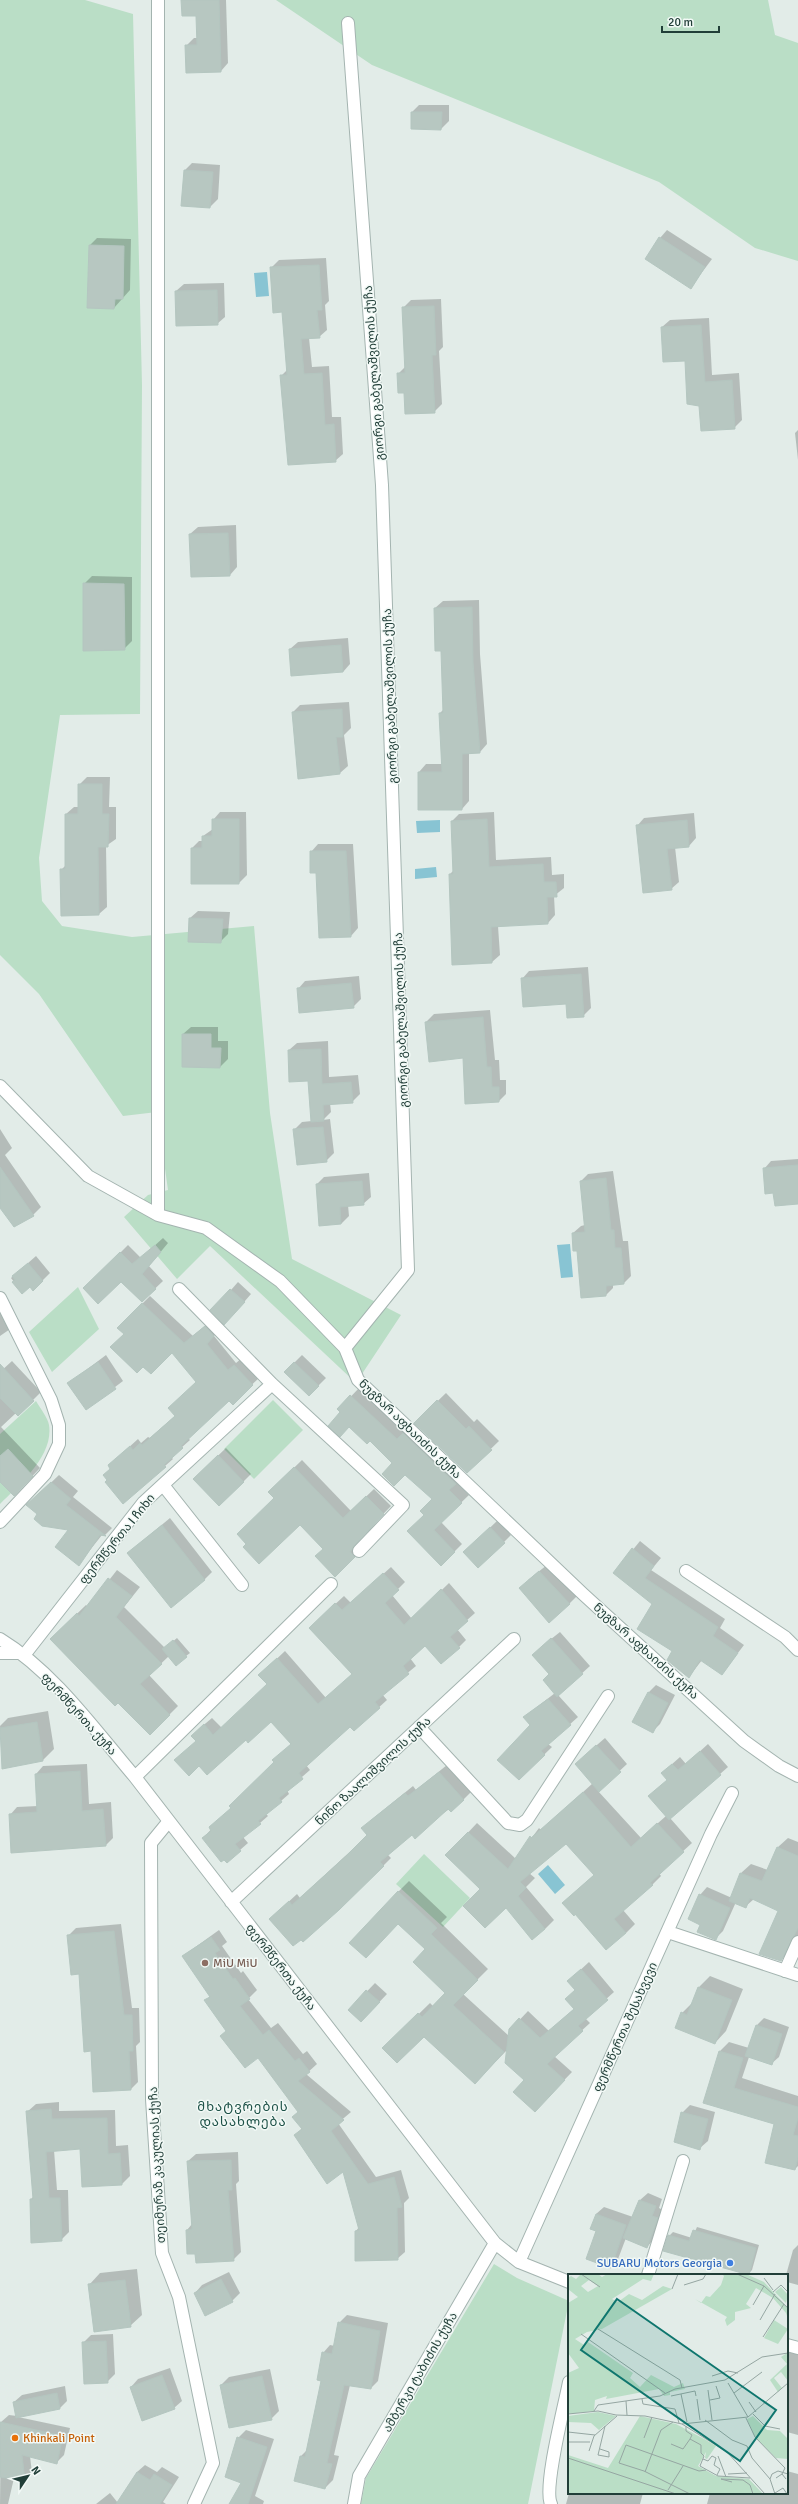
<svg xmlns="http://www.w3.org/2000/svg" width="798" height="2504" viewBox="0 0 798 2504" font-family="Signika,'Noto Sans Georgian',sans-serif">
<rect width="100%" height="100%" fill="#e2ece8"/>
<path fill="#badec6" d="M0,0h85l48,14 9,371 -2,329 -80,1 -21,143 3,43 20,25 70,11 122,-11 16,187 22,146 109,56 -45,68 -146,-137 -33,33 -53,-62 24,-22 20,-5 -11,-78 -34,4 -84,-122 -39,-39z
M276,0h492l7,35 23,8v218l-43,-13 -96,-66 -287,-117z
M78,1287l21,42 -47,43 -23,-40z
M273,1400l30,30 -49,49 -30,-30z
M36,1401c4,7 12,17 13,24 5,31 -30,60 -49,79v-70z
M424,1854l46,44 -27,29 -47,-43z
M494,2264l23,14 52,23 -41,203h-167l5,-26z"/>
<path fill="#88c4d3" d="M267,272l2,24 -13,1 -2,-24z
M440,820v12l-23,1 -1,-12z
M436,867l1,10 -22,2v-10z
M570,1244l3,33 -12,1 -4,-33z
M548,1865l17,20 -10,9 -17,-20z"/>
<path fill="#0003" d="M182,0h44l2,63 -7,8 -35,-25 8,-8h4l-1,-23z
M419,105h30v16l-8,8 -29,-17z
M192,163l28,2 -2,34 -8,8 -28,-2 3,-35z
M667,230l45,29 -21,28 -31,-49z
M97,238l34,1 -1,51 -16,18 -24,-63z
M326,258l3,43 -4,4 2,25 -8,7 -10,1 3,29 17,-1 3,51h9l2,37 -8,7 -54,-85 7,-7 -5,-58 -12,-43 8,-8z
M224,283l1,34 -8,7 -41,-33 8,-7z
M441,299l2,48 -4,4 3,53 -8,8 -29,-20 -7,-18 8,-8 -3,-58 8,-8z
M709,318l3,57 27,-2 3,47 -8,8 -34,-23 -14,-45 -24,-33 8,-7z
M798,430v30l-3,-27z
M236,525l1,42 -7,8 -40,-41 8,-7z
M92,576l40,1v64l-8,8 -40,-65z
M479,600l1,54 7,90 -7,8 -11,1v48l-7,8 -43,-37 7,-8h16l-2,-51 4,-4 -2,-59 -7,-42 8,-7z
M348,638l2,26 -7,8 -53,-23 8,-7z
M349,702l2,26 -7,7 4,31 -8,7 -41,5 -6,-66 7,-7z
M87,777h23l-1,30h7v32l-10,7 1,61 -8,7 -37,1 -1,-45 5,-5v-51l8,-7h5v-22z
M220,812h26l1,63 -8,8 -47,-35 7,-7h4v-5l10,-7v-9z
M494,812l2,48 55,-3 1,18 12,-1v14l-10,8 1,19 -7,8 -50,3 2,29 -8,7 -42,-88 4,-4 -2,-49 7,-7z
M694,813l2,25 -7,8 -14,1 4,35 -8,7 -34,-63 7,-8z
M318,844h35l5,84 -7,8 -34,-64 -6,-20z
M198,911l32,1 -2,22 -8,8 -30,-24z
M588,967l3,41 -8,8 -16,-13 -45,-24 7,-8z
M359,976l2,23 -8,8 -55,-18 7,-8z
M490,1010l5,50h4l1,20h6v14l-7,7 -35,-44 -38,-35 8,-8z
M191,1027h27v14h10v18l-8,8 -37,-33z
M328,1041l1,36 29,-2 2,19 -8,8 -22,1 1,9 -8,8 7,-1 4,34 -8,8 -32,-31 8,-8 10,-1 -3,-41 -20,-30 8,-7z
M0,1129l12,19 -7,7 36,52 -8,8 -19,10 -14,-19z
M798,1159v44l-34,-34 7,-8z
M613,1171l10,70h5l3,35 -7,7 -11,1v4l-7,7 -28,-45 -5,-17 8,-7 4,-1 -4,-44 7,-7z
M369,1173l2,24 -8,7 -15,1 1,11 -8,8 -24,-40 7,-7z
M163,1238l5,5 -19,23 14,15 -21,20 -21,-21 -36,8 43,-43 13,13z
M36,1256l14,17 -8,8 -12,5 -8,6 -11,-14z
M238,1282l13,12 -19,22 -1,-26z
M150,1296l43,40 20,-17 8,9 -7,8 22,27 6,-5 18,19 -27,26 -4,-4 -41,39 2,2 -19,17 2,2 -8,7 -42,37 -15,-23 9,-22 21,-19 3,4 7,-6 2,1 26,-23 21,-33 -25,-31 -47,-17 -7,-6z
M0,1297l16,28 -16,11z
M106,1355l17,26 -37,28 -17,-26z
M302,1355l24,23 -17,17 -24,-23z
M12,1361l29,31 -23,23 -2,-2 -15,14 39,41 -18,19 -22,-7v-108z
M359,1388l104,87 -7,7 13,13 -28,27 21,22 -21,21 -16,-50 8,-16 -94,-90z
M446,1393l28,29 3,-3 22,22 -32,31 -52,-49z
M226,1448l25,26 -8,8 -41,-11z
M302,1460l49,51 23,-22 17,17 -30,31 -4,7 5,5 -27,26 -11,-26 -55,-57z
M59,1475l19,16 -5,6 39,31 -7,7h-3l-24,30 -8,-36 -31,-15 -4,-16z
M170,1518l42,54 -8,8 -76,-27z
M498,1520l13,15 -7,7 -32,3z
M640,1541l21,17 -10,12 74,49 -5,9 24,17 -22,29 -20,-14 -13,17 -15,-26 -20,-47 -40,-31z
M547,1565l30,31 -8,8 -41,-24z
M391,1567l14,15 -13,13 20,24 37,-36 26,30 -18,16 9,11 -7,7 -34,-3 -15,14 6,8 -34,28 5,6 -33,30 -4,-5 -44,40 4,5 -23,20 2,4 -23,20 2,2 -8,7 -17,14 5,6 -8,7 -37,-12 89,-95 -21,-22 -25,18 -49,2 3,-13 12,-10 10,10 46,-44 -1,-16 18,-17 41,47 27,-24 -35,-54 26,-24 7,7z
M117,1570l23,17 -16,20 41,41 12,-10 13,15 -4,3h-17l-20,19 29,31 -28,28 -32,-33 -67,-62 35,-34 2,2z
M560,1632l30,34 -32,29 20,22 -30,27 4,3 -33,32 12,-54 -7,-8 31,-24 -14,-46z
M656,1685l19,10 -15,29 -8,8 -4,-39z
M48,1711l6,38 -11,11 -40,7 -3,-41 8,-8z
M605,1738l22,26 -29,27 43,47 25,-22 2,-37 -6,-6 18,-16 6,7 22,-20 20,23 -58,51 22,25 -33,30 2,3 -9,9 -29,25 12,14 -9,9 -50,-20 -13,-10 32,-29 -29,-32 -37,31 6,5 -9,9 28,33 -9,9 -39,-22 -24,-18 -35,-34 30,-32 39,36 23,-31 2,2 52,-47 -10,-26z
M87,1764l2,40 22,-2 2,36 -7,7 -96,-30 7,-8 21,-1 -2,-32 7,-8z
M447,1765l24,27 -8,8 -51,34 -24,21 3,3 -8,8 -113,53 27,-25 3,4 55,-51 13,-12 2,-14 43,-35 3,4z
M788,1838l10,4v93l-8,16 -9,9 -2,-50 -25,-11 -8,7 -10,-4 -13,29 -8,8 -14,-15 -1,-29 7,-8 25,11 9,-25 10,-9 17,6 10,-23z
M409,1881l38,36 -6,6 47,46 -25,25 46,42 1,-6 18,-19 21,20 26,-23 1,-34 13,-12 25,30 -29,26 5,5 -36,33 18,16 -30,31 -17,-23 -17,-31 -33,34 -51,-47 -40,12 46,-45 3,3 13,-13 -48,-101z
M121,1924l11,84h7l1,34 -4,4 2,36 -7,7 -39,-39 -12,-77 -12,-37 8,-8z
M219,1930l8,12 -5,4 19,27 2,-2 14,19 -9,9 23,29 7,-5 25,31 4,-3 10,13 -11,10 45,38 -13,11 38,54 25,-7 8,28 -5,5 1,49 -8,7 -41,-28 3,-4 -15,-56 -48,-36 6,-7 -3,-17 -41,-55 -31,-26 -21,-29 4,-5 -27,-40z
M710,1976l33,13 -17,42 -11,12 -33,-30 11,-11 6,-15z
M375,1983l12,11 -18,19 -20,-3z
M764,2018l25,9 -10,30 -8,7 -22,-7 -7,21 56,18v70l-3,3 -20,-46 -70,-21 15,-51 9,-9 20,6 7,-22z
M59,2102v9l56,-1 1,36 12,-1 2,31 -8,8 -41,-36 -27,2 3,40h11l1,42 -8,8 -30,-41 3,-3 -7,-84 9,-8z
M690,2105l25,7 -7,29 -8,7 -18,-35z
M238,2152l1,29 -3,3 5,68 -8,8 -37,-7 -9,-23 5,-6 -4,-63 8,-7z
M648,2193l14,6 -3,9 6,3 -11,28 -7,8 -21,-9 -8,21 -7,8 -14,-36 -1,-17 8,-7 29,10 7,-17z
M697,2227l62,18 -7,25 -4,4 -79,-38 4,-4 19,6z
M798,2245v40l-11,-3 -1,-7 7,-25z
M137,2269l5,46 -12,11 -41,-41 11,-12z
M229,2272l11,21 -8,8 -37,-8 7,-8z
M347,2315l41,8 -10,58 -7,7 -21,-3 -16,70 5,1 -6,24 -8,8 -30,-8 6,-24 6,-6 15,-70 1,-27 7,-8 5,1 4,-23z
M113,2334l2,40 -8,8 -24,-39 8,-8z
M787,2349l11,3v83l-11,-3z
M170,2368l12,33 -8,7 -43,-21 7,-8z
M270,2369l9,42 -8,8 -50,-34 8,-8z
M65,2386l2,15 -7,7 -42,9 52,11 -6,27 -7,7 -27,-6 2,17 -8,7 -10,-2 -6,26h-8l1,-82 8,-7 8,1 -3,-14 8,-7z
M246,2430l28,9 -19,57 9,5 -1,3h-32l11,-22 -4,-44z
M145,2465l12,7 5,-5 17,10 -16,25 3,2h-70l14,-11 8,10 19,-31z
M787,2471l11,3v30h-91l3,-11h77z
M569,2493h74l-3,11h-74z"/>
<path fill="#b7c7c1" stroke="#b4c6c0" d="M181,0h38l2,72 -35,1 -1,-28h12l-1,-29h-14z
M411,112h31l-1,18 -30,-1z
M184,170l29,2 -3,36 -29,-2z
M659,237l46,30 -14,22 -46,-30z
M89,245l35,1 -1,53h-8l-1,10 -27,-1z
M319,265l3,45h-5l3,28 -19,1 3,35 18,-1 3,52 9,-1 2,38 -48,3 -8,-90h7l-5,-63 -9,1 -3,-46z
M217,290l1,35 -42,1 -1,-35z
M434,306l2,49h-4l3,58 -30,1 -1,-21h-6l-1,-20h8l-3,-66z
M701,325l4,57 27,-2 3,49 -34,2 -2,-25 -12,-2 -2,-43 -22,1 -2,-35z
M228,533l2,43 -39,1 -2,-43z
M83,583l41,1 1,66 -42,1z
M472,607l1,55 7,91 -18,1v56h-44v-38h24l-3,-59h4l-2,-62h-6l-1,-43z
M341,645l2,27 -52,4 -2,-27z
M342,709l1,28h-7l4,37 -42,5 -6,-67z
M78,784h24v30h7l-1,33h-10l1,68 -38,1 -1,-47h5v-55h13z
M212,819h27v65h-48v-36h11v-12h10z
M487,819l2,48 54,-3 1,18h12l1,15h-10l1,27 -57,3 1,36 -40,2 -3,-91h4l-2,-53z
M687,820l2,27 -22,2 5,41 -29,3 -7,-68z
M310,851h36l5,86 -32,1 -3,-65h-6z
M189,918l34,1 -2,24 -33,-1z
M581,974l3,43 -17,1 -1,-14 -43,3 -2,-29z
M351,983l3,25 -55,5 -2,-25z
M483,1017l4,50h4l1,20h7v15l-34,2 -2,-46 -34,4 -4,-40z
M182,1034h29v14h10l-1,20 -38,-1z
M321,1049l1,35 29,-2 2,21 -30,2 1,16 -13,1 -3,-41 -19,1 -1,-32z
M323,1127l4,35 -30,3 -4,-36z
M798,1165v39l-23,2 -2,-13 -8,1 -2,-26z
M0,1167l34,49 -20,11 -14,-19z
M606,1178l5,52h3l1,18h6l3,36 -18,2v10l-25,2 -4,-47h-4l-1,-18 13,-1 -5,-51z
M362,1181l2,24 -24,2 1,17 -22,2 -3,-42z
M155,1245l6,7 -19,22 14,15 -14,13 -21,-20 -23,22 -15,-16 37,-36 12,12z
M28,1263l15,18 -10,10 -3,-4 -8,7 -10,-12 3,-2 -3,-4z
M230,1289l15,13 -21,23 -14,-15z
M142,1303l42,40 21,-17 9,10 -7,8 21,26 6,-5 19,20 -20,20 -4,-4 -48,45 2,2 -19,17 2,2 -43,37 -18,-22 2,-2 -4,-5 7,-6 -2,-4 22,-19 3,4 7,-7 2,2 33,-29 -7,-8 28,-26 -24,-29 -21,21 -8,-7 -6,6 -27,-26 14,-13 -7,-6z
M98,1362l18,27 -30,21 -19,-27z
M294,1362l25,24 -10,10 -25,-24z
M0,1364l34,37 -16,15 -18,-18z
M350,1395l47,44 6,-6 53,51 -7,6 13,13 -28,27 21,22 -14,14 -34,-35 17,-16 -4,-4 12,-12 -27,-24 -11,11 -12,-12 10,-11 -22,-22 -3,3 -18,-17 -9,10 -12,-11 12,-14 -3,-3z
M437,1400l29,29 3,-3 23,24 -25,23 -53,-50z
M8,1449l25,27 -19,20 -14,-14v-26z
M218,1455l26,27 -25,24 -26,-27z
M294,1467l49,51 23,-22 18,18 -30,32 -4,6 5,5 -20,20 -20,-21 8,-7 -23,-24 -41,39 -16,-17 3,-3 -9,-10 37,-36 -6,-6z
M51,1482l20,17 -5,6 40,31 -6,-1 -21,31 -24,-19 13,-17 -26,-4 -8,-7 3,-5 -11,-9z
M162,1525l43,55 -34,28 -44,-55z
M490,1527l15,16 -27,25 -15,-16z
M632,1548l22,18 -9,12 73,49 -5,9 25,17 -16,22 -22,-15 -11,18 -22,-18 5,-9 -35,-22 15,-25 -39,-31z
M539,1571l31,33 -21,19 -30,-35z
M383,1573l16,17 -14,13 19,22 37,-36 27,32 -18,16 10,11 -19,16 -16,-18 -22,20 6,8 -34,28 5,6 -26,23 -4,-4 -51,46 4,6 -24,19 3,4 -24,19 3,3 -26,20 6,7 -14,12 -3,-3 -3,2 -19,-24 9,-7 -2,-4 22,-19 -2,-2 45,-44 -2,-2 19,-16 -20,-22 -23,21 -2,-3 -39,35 -8,-9 -10,10 -15,-16 22,-19 -5,-5 13,-12 9,11 54,-51 -9,-9 19,-17 41,46 34,-30 -43,-46 26,-25 7,7z
M108,1578l24,18 -16,21 46,47 -22,20 30,31 -20,20 -32,-32 -3,3 -65,-67 27,-26 2,3z
M551,1638l32,36 -26,23 -14,-17 6,-6 -17,-19z
M173,1640l14,17 -11,9 -14,-17z
M648,1692l20,11 -15,30 -21,-11z
M548,1699l23,26 -30,26 4,4 -26,25 -22,-20 33,-35 -7,-8z
M37,1722l6,39 -41,8 -2,-41z
M596,1745l25,27 -22,20 -24,-28z
M700,1751l21,24 -52,45 -21,-24 19,-16 -6,-7 11,-9 6,6z
M80,1771l2,40 21,-2 3,37 -95,7 -2,-39 28,-2 -2,-38z
M439,1772l25,28 -13,12 -3,-3 -33,30 -3,-4 -32,27 4,4 -45,44 -36,32 -2,-2 -8,6 -24,-27 20,-18 3,4 55,-50 20,-20 -6,-7 44,-35 3,3z
M583,1792l48,55 26,-24 27,29 -34,31 3,2 -39,34 12,14 -20,17 -31,-36 -1,2 -12,-13 32,-28 -28,-31 -46,38 6,6 -8,8 27,33 -13,11 -26,-32 -21,20 -22,-22 17,-17 -35,-34 23,-23 40,37 22,-33 1,2z
M777,1847l21,9v72l-17,33 -22,-7 19,-43 -28,-13 -4,10 -17,-7 11,-28 22,8z
M398,1891l39,37 -6,6 47,46 -25,25 51,47 -29,32 -51,-47 -27,26 -15,-15 36,-35 4,4 23,-24 -32,-31 12,-13 -27,-25 -32,34 -17,-15z
M699,1894l31,14 -14,32 -19,-8 3,-7 -12,-6z
M114,1931l10,84h8l1,36h-4l2,39 -38,2 -2,-41 -7,1 -5,-78 -8,1 -4,-40z
M211,1937l9,13 -5,3 18,26 2,-1 15,21 -10,7 23,29 6,-5 26,31 4,-3 11,14 -12,9 46,39 -13,11 37,53 26,-7 8,30 -5,1 1,52 -43,1v-30l4,-1 -16,-58 -16,12 -33,-49 8,-6 -10,-12 6,-5 -40,-54 -13,10 -25,-32 6,-5 -22,-31 6,-3 -28,-41z
M581,1969l27,31 -30,26 5,5 -36,33 18,16 -30,32 -22,-20 11,-12 -19,-17 4,-34 10,-11 21,20 34,-29 -9,-10 10,-9 -8,-9z
M698,1987l34,13 -17,44 -40,-16 6,-16 6,3z
M366,1990l14,12 -19,20 -13,-12z
M756,2025l26,9 -10,31 -27,-9z
M719,2051l24,7 -9,30 64,19v11l-5,17 5,1v21l-3,13 -30,-7 9,-39 -71,-21z
M51,2109l1,10 55,-1 1,36 12,-1 2,32 -40,2 -2,-38 -34,3 3,46h11l2,43 -31,2 -1,-44h3l-7,-88z
M681,2112l27,7 -8,31 -26,-8z
M231,2160l1,30h-4l6,71 -38,2 -1,-9h-8l-1,-24 6,-1 -5,-68z
M639,2200l17,6 -4,10 6,2 -11,30 -24,-10z
M596,2214l30,11 -15,43 -25,-9 10,-28 -6,-2z
M693,2230l63,18 -7,27 -86,-24 5,-16 21,6z
M221,2279l12,23 -28,14 -11,-23z
M125,2280l6,47 -37,5 -6,-48z
M338,2322l42,9 -9,58 -27,-4 -17,78 5,1 -7,25 -31,-8 6,-25 5,1 16,-76 -4,-1 5,-28 10,2z
M106,2341l2,42 -24,1 -2,-42z
M162,2375l13,34 -33,12 -12,-34z
M262,2376l10,44 -43,8 -9,-43z
M57,2393l3,16 -44,9 -3,-16z
M0,2422l63,14 -6,28 -35,-9 3,26 -25,-4z
M237,2437l30,10 -19,57h-19l12,-21 -16,-6z
M137,2472l13,8 4,-6 18,11 -12,19h-44z"/>
<g fill="none" stroke-linecap="round" stroke-linejoin="round">
<g stroke="#a4b4b0" stroke-width="14">
<path id="minor" d="M158,0v1215
M0,1086l88,90 70,39 48,13 74,53 65,67 13,32 225,214 161,147 35,25 19,10
M179,1289l93,95 131,121 -44,46
M0,1298l51,102 8,25v19l-14,30 -45,48
M345,1348l63,-78 -26,-785 -34,-462
M163,1485l79,100
M686,1571l99,66 13,13
M0,1639c54,33 94,90 135,138l360,466 24,19 50,20
M0,1653h21
M25,1654l118,-151 129,-119
M419,1727l89,96 12,2 7,-5 81,-124
M135,1777l196,-193
M169,1821l-18,22 1,256 10,154 17,44 34,166 -19,41
M231,1902l283,-263
M668,1932l130,43
M785,1971l13,-29
M519,2262l192,-428 21,-41
M648,2275l35,-114
M787,2345l11,3
M354,2504l5,-28 136,-233
M551,2504c-8,-17 14,-100 18,-122"/>
</g>
<use href="#minor" stroke="#fff" stroke-width="12"/>
</g>
<circle fill="#8d6e63" stroke="#f2f9f6" stroke-width="1.5" cx="205" cy="1963" r="4"/>
<circle fill="#3f7fe0" stroke="#f2f9f6" stroke-width="1.5" cx="730" cy="2263" r="4"/>
<circle fill="#e8710a" stroke="#f2f9f6" stroke-width="1.5" cx="15" cy="2438" r="4"/>
<g text-anchor="middle" stroke-width="3" stroke-linejoin="round" paint-order="stroke">
<g font-size="12" fill="#213e38" stroke="#f2f9f6">
<text transform="translate(374 373) rotate(-94)" y="4">გიორგი გაბელაშვილის ქუჩა</text>
<text transform="translate(390 696) rotate(-92)" y="4">გიორგი გაბელაშვილის ქუჩა</text>
<text transform="translate(401 1020) rotate(-92)" y="4">გიორგი გაბელაშვილის ქუჩა</text>
<text transform="translate(410 1429) rotate(44)" y="4">ნუგზარ აფხაიძის ქუჩა</text>
<text transform="translate(117 1539) rotate(-51)" y="4">ფერმწერთა I ჩიხი</text>
<text transform="translate(646 1651) rotate(42)" y="4">ნუგზარ აფხაიძის ქუჩა</text>
<text transform="translate(79 1714) rotate(48)" y="4">ფერმწერთა ქუჩა</text>
<text transform="translate(373 1771) rotate(-43)" y="4">ნინო ზაალიშვილის ქუჩა</text>
<text transform="translate(281 1967) rotate(52)" y="4">ფერმწერთა ქუჩა</text>
<text transform="translate(625 2027) rotate(-66)" y="4">ფერმწერთა შესახვევი</text>
<text transform="translate(157 2165) rotate(-93)" y="4">თეიმურაზ კაკულიას ქუჩა</text>
<text transform="translate(420 2372) rotate(-60)" y="4">ამბერკი ტაბიძის ქუჩა</text>
</g>
<g font-size="12" fill="#785e54" stroke="#f2f9f6" text-anchor="start">
<text x="213" y="1967">MiU MiU</text>
</g>
<g font-size="12" fill="#366cbe" stroke="#f2f9f6" text-anchor="end">
<text x="722" y="2267">SUBARU Motors Georgia</text>
</g>
<g font-size="12" fill="#c56008" stroke="#f2f9f6" text-anchor="start">
<text x="23" y="2442">Khinkali Point</text>
</g>
<g font-size="13" letter-spacing="1" fill="#1c5147" stroke="#f2f9f6">
<text x="243" y="2111">მხატვრების<tspan x="243" dy="15">დასახლება</tspan></text>
</g>
</g>
<g transform="translate(568 2274)">
<rect width="220" height="220" fill="#e2ece8"/>
<path d="M13,0h17l4,3 5,-3h47l-3,7 -8,-2 -31,20 6,3 11,-8 13,6 21,-14 9,3 -70,40 -15,3 -12,7 9,6 4,-3 45,31 -3,5 10,9 11,-12 23,12 9,-4 2,6 -15,3v3l-6,1 -5,-7 -53,10 1,-3 -12,4 -1,11 -26,3v-41l11,-5 -11,-15v-50l10,-6 -10,-8v-11l3,-2 5,3zM21,6l9,6 -10,6 -7,-6zM154,0h24l18,8 24,26v11l-2,-6 -13,-15 -17,-10 -10,16 5,4 -16,4v8l-8,6 -2,-6 2,-3 -32,-18 6,4 5,-7 4,1 11,-12 3,-9zM213,13l7,8 -2,8 -11,-11zM206,46l14,9 -10,15 -14,-6zM219,79l1,28 -7,-9 -7,6 8,10 -4,4 -8,-12 17,-16 -6,-7zM30,138l18,4 -17,14 -8,-7 -23,-1v-6zM72,142l36,8 30,16 10,6 -9,13 -2,-1 1,-6 -8,14 18,10 33,3 14,15h-195v-39l40,13zM185,142l14,14 13,1 8,8v20l-12,-1 -21,-21 -8,-18z" fill="#badec6" fill-rule="evenodd"/>
<path fill="none" stroke="#95a6a2" stroke-width="1" d="M13,0l19,13M169,0l27,12 24,22M196,4l9,12M116,11l19,-6 3,-5M104,15l6,-15M205,18l8,-7 7,7M185,31l11,-19M192,46l15,-26M30,55l82,51 2,8M13,60l84,59M195,63l21,-33M144,102l16,-5 10,2M160,109l20,34M140,116l4,30M166,119l28,-21M113,120l6,28M103,122l24,-5 1,5M74,125l1,5 32,5 4,14M129,125l3,21M142,126l10,-2 -4,-12M58,127l1,14M181,128l7,10M26,137l4,-6 62,-9 15,-7 50,-9 37,-23 26,-4M0,140l30,-3 18,4 29,1 37,8 45,28 38,42M185,140l12,12 15,3M178,144l9,19 30,31 -3,6M137,146l27,20 15,6 5,12 18,21M114,150l66,-7 40,-34M118,152v5l6,4 -2,4 11,6v8l3,3 -4,10 18,10 32,2M0,158l27,3M76,164l8,-21M0,168h22M103,170l12,5 7,-10M32,175l9,3v5l-11,-2 7,-29M21,177l5,-15 23,-20M150,182l8,21M0,184l108,36M135,185l5,2 4,-5 4,2 -2,7 6,4 -3,6M77,198l16,-42 12,-8M160,200l19,-1M208,204l6,-4 4,5M164,208l-11,-3 22,1 7,5 3,9M100,216l15,-24M207,219l8,-5 4,6M122,220l-46,-23 -25,-8 7,-18 73,26 7,-1M207,220l-5,-15 2,-5 6,-3 10,3"/>
<path fill="#0f766e" fill-opacity="0.15" stroke="#0f766e" stroke-width="2" d="M49,25l159,111 -36,51 -159,-111z"/>
<rect width="220" height="220" fill="none" stroke="#213e38" stroke-width="2"/>
</g>
<g transform="translate(28 2476) rotate(55)" stroke="#f2f9f6" stroke-width="3" paint-order="stroke">
<path d="M0-3L7 15L0 10L-7 15Z" fill="#213e38"/>
<text y="-6" font-size="11" font-weight="bold" text-anchor="middle" fill="#213e38">N</text>
</g>
<path d="M662 26v6h57v-6" fill="none" stroke="#213e38" stroke-width="2"/>
<text x="668" y="26" font-size="12" fill="#213e38" stroke="#f2f9f6" stroke-width="3" paint-order="stroke">20 m</text>
</svg>
